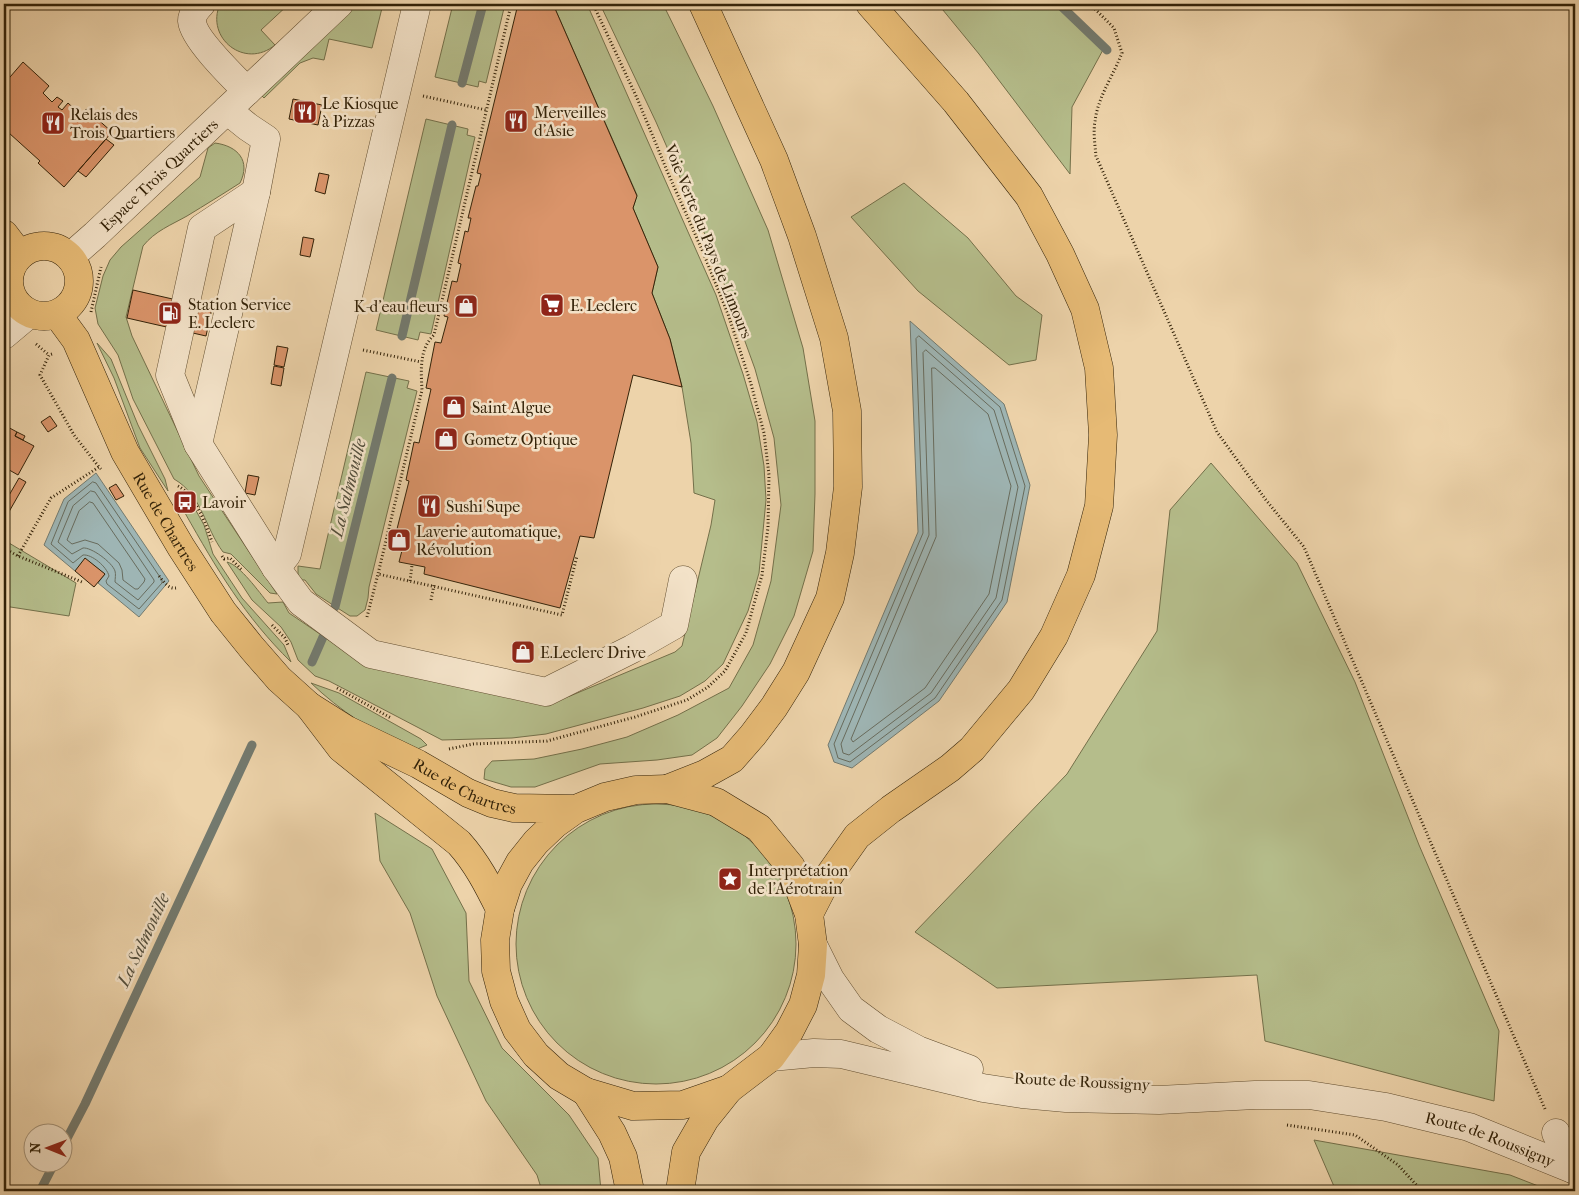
<svg xmlns="http://www.w3.org/2000/svg" width="1579" height="1195" viewBox="0 0 1579 1195" font-family="'IM FELL French Canon',serif">
<rect width="100%" height="100%" fill="#edd3aa"/>
<filter id="stains"><feTurbulence type="fractalNoise" baseFrequency=".004" numOctaves="4"/><feColorMatrix values="0 0 0 0 .2 0 0 0 0 .09 0 0 0 0 .02 0 0 0 .5 -.17"/></filter>
<radialGradient id="worn" r=".72"><stop offset=".6" stop-color="#630" stop-opacity="0"/><stop offset="1" stop-color="#630" stop-opacity=".3"/></radialGradient>
<path fill="#b5bd8b" stroke="#74704a" d="M220,4h18l4,3 4,-3h43l-28,26 14,15c-30,25 -70,-7 -55,-41z
M356,4h27l-11,44 -43,-9 -5,21 -11,-2 -13,5 -36,35 -3,-3z
M453,4h52l-19,79 -7,-2 -1,6 -43,-10z
M553,4h34l129,291 27,79 14,48 7,44 2,34 -7,73 -11,38 -25,53 -18,17 -25,15 -37,12 -97,26 -34,4 -70,2 -113,-59 -14,-5 -17,-16 -7,-18 -10,-15 -29,-27 -25,-38c13,3 32,30 41,41l15,-1 6,11 50,34 208,56 23,-7 105,-44 7,-6 29,-121 4,-25 -21,-7 -3,-50 -9,-56 -12,-48 -18,-46 6,-26 -25,-59 4,-13z
M600,4h63l50,102 55,124 35,118 12,73v73l-2,57 -19,65 -24,48 -28,42 -25,32 -25,17 -35,5 -57,4 -65,23h-24l-27,-8 1,-10 7,-8 42,-2 48,-10 45,-12 51,-22 51,-27 24,-43 18,-64 10,-76 -7,-67 -19,-69 -42,-116 -57,-131z
M938,4h125l41,44 -32,59 -2,67 -91,-120z
M426,119l42,10 -1,6 8,2 -44,197 -11,-2 -2,8 -42,-10z
M215,143c23,3 36,18 25,40 -17,11 -35,22 -53,33 -16,9 -32,15 -44,30l-17,71 6,19 67,140 78,118 -7,-1 -39,-39 -8,-2c-18,-24 -21,-57 -49,-73l-41,-80 -15,-44 -20,-31 -3,-16 8,-32 7,-16 11,-13 79,-70 8,-29z
M904,183l64,55 48,58 26,19 -6,45 -27,5 -91,-74 -67,-74z
M97,343l14,16 27,66 27,54 3,12 -28,-43 -26,-70z
M366,372l43,9 -2,7 10,3 -48,196 -1,11 -3,12 -8,6h-7l-34,-22 -11,-14h-7v-14l22,3z
M1211,463l86,100 58,119 64,163 80,186 -5,70 -229,-60 -8,-66 -260,13 -82,-56 152,-158 90,-143 13,-121z
M194,507l10,18 9,29 29,44 42,47 7,17c-46,-45 -75,-94 -106,-149z
M4,540l72,43 -7,33 -65,-10z
M311,683l28,10 82,46 6,6 -17,7c-36,-20 -70,-41 -99,-69z
M516 944a140 140 0 1 1 280 0a140 140 0 1 1-280 0Z
M375,813l57,36 34,64 3,68 33,67 67,67 29,43 3,33h-59l-5,-16 -51,-74 -49,-105 -27,-83 -30,-52z
M1314,1140l196,35 41,16h-215z"/>
<path fill="#9eb5b4" stroke="#737a6f" d="M910,321l94,83 26,81 -23,117 -68,99 -87,67 -18,-6 -6,-17 90,-213z
M96,473l73,108 -30,36 -41,-34 7,-9 -20,-15 -10,12 -31,-26 20,-46z"/>
<g fill="none" stroke-linecap="round" stroke-linejoin="round">
<path stroke="#686c5e" stroke-width="1" d="M919,336l81,71 25,79 -23,114 -67,98 -85,64 -12,-4 -4,-14 89,-211 -7,-194z
M926,350l68,60 24,77 -22,111 -65,95 -82,62 -6,-2 -2,-9 88,-209 -6,-182z
M932,368h3l53,46 23,72 -22,108 -64,94 -72,54 -2,-3 85,-202z
M93,482l3,1 66,97v3l-23,26 -32,-25 -1,-3 3,-5c-2,-9 -17,-22 -26,-21l-10,8 -22,-19 17,-42z
M91,491l4,1 59,88v2l-16,18 -23,-18c0,-3 1,-8 0,-11 -3,-9 -24,-24 -32,-23l-11,6 -14,-12 15,-36z
M90,502l3,1 52,76 -1,3 -6,7h-3l-12,-9 -1,-10 -3,-7 -21,-19 -13,-4 -13,4 -5,-4 12,-29z"/>
<path stroke="#737a6f" stroke-width="9" d="M1059,4l48,46
M462,83l21,-79
M402,336l50,-211
M335,607l57,-229
M312,662l11,-25
M62,1148l23,-44 167,-359
M40,1191l15,-29"/>
</g>
<path fill="#da946a" stroke="#332208" d="M518,4h35l84,192 -4,12 25,59 -6,26 18,46 12,48 -49,-12 -39,163 -14,-2 -20,72 -136,-34 1,-7 -26,-5 8,-31 -10,-2 12,-48 -3,-1 8,-38 5,1 12,-54 -5,-1 9,-46 6,1 7,-26 -4,-1 8,-35 5,1 4,-18 -3,-1 7,-32 3,1 3,-14h-3l8,-32h2l3,-12 -4,-1z
M23,62l26,24 -6,7 9,9 5,-5 6,4 -5,6 4,3 6,-7 13,12 5,-6 26,23 -48,55 -26,-24 2,-2 -31,-28 -5,6v-55z
M293,99l29,6 -4,20 -29,-6z
M106,139l8,6 -28,32 -8,-6z
M319,173l10,2 -4,19 -10,-3z
M303,237l11,2 -4,18 -10,-2z
M133,290l79,18 -6,28 -79,-18z
M277,346l11,2 -4,19 -10,-2z
M274,366l10,2 -3,18 -10,-2z
M50,416l7,10 -9,6 -7,-10z
M4,425l13,7 -2,4 19,10 -16,29 -14,-8z
M17,432l8,4 -2,4 -8,-4z
M248,475l11,2 -4,18 -10,-2z
M19,478l7,4 -20,35 -2,-1v-12z
M116,484l8,12 -8,4 -7,-12z
M184,495l8,12 -6,4 -7,-13z
M397,529l10,2 -6,20 -9,-3z
M85,558l20,16 -11,13 -19,-16z"/>
<g fill="none" stroke-linecap="round" stroke-linejoin="round">
<g stroke="#624e30" stroke-width="29">
<g id="minor">
<path d="M201,4c-4,4 -9,10 -9,17 1,17 42,57 55,70"/>
<path d="M227,110l21,17 18,12 -10,53 -58,252 78,124 25,34 70,52 175,38 86,-43 42,-24 9,-45"/>
<path id="s1" d="M70,257l25,-22 244,-231"/>
<path d="M4,281l5,-4"/>
<path d="M4,335l25,-21"/>
<path d="M198,444l-28,-69 32,-147 54,-36"/>
<path d="M276,568l11,-14 130,-550"/>
<path d="M813,945l17,34 21,30 27,20 40,21 51,19"/>
<path id="s2" d="M771,1057l43,-4 27,1 142,34 39,6 44,4 93,2 96,-5h54l77,12 83,20 106,43"/>
<path d="M1556,1133l17,36"/>
</g>
</g>
<g stroke="#332208" stroke-width="29">
<g id="major">
<path d="M4,234l16,21"/>
<circle cx="44" cy="281" r="35"/>
<path id="s3" d="M57,314l19,26 49,112 56,95 42,65 29,36 27,31 30,27 32,42 118,95c18,20 29,42 41,66"/>
<path id="s4" d="M309,706l38,24 71,34 50,29 24,10 22,5 62,1 29,-12 31,-7 31,-1 49,13 43,26 32,39 18,47 4,31 -2,30 -8,30 -14,27 -18,25 -42,32 -46,16 -50,1 -47,-14 -27,-16 -23,-21 -19,-25 -13,-29 -8,-30 -1,-31 5,-31 8,-25 12,-22 16,-20 19,-18 21,-15"/>
<path d="M667,789l38,-15 27,-15 21,-24 21,-28 22,-35 34,-74 10,-45 8,-66 -1,-76 -13,-73 -32,-102 -28,-76 -71,-156"/>
<path d="M809,914l19,-37 29,-41 34,-27 59,-41 22,-19 49,-59 33,-54 27,-61 18,-69 4,-71 -4,-67 -14,-59 -25,-55 -31,-58 -73,-94 -86,-98"/>
<path d="M586,1092l26,41 11,24 7,34"/>
<path d="M680,1191l6,-39 19,-33 24,-30"/>
</g>
</g>
<path stroke="#332208" stroke-width="3" stroke-dasharray="1 2.5" stroke-linecap="butt" d="M1090,4l24,24 8,25c-9,23 -24,44 -27,68 -2,11 0,24 1,35l121,276 49,68 38,47 241,562
M511,5l-77,330c-15,14 -13,36 -12,55l-44,184 184,41 15,-59
M423,96l63,14
M91,312l10,-45
M36,344l13,11
M363,350l58,12
M52,354l-3,1 -9,20 34,60 25,32
M178,486c17,9 28,38 34,56
M4,548l14,8 64,26
M18,556l33,-58 48,-31 2,2
M222,556l2,3 6,-1 12,12
M159,576c5,6 9,13 17,12
M410,581l2,-16
M431,600l3,-15
M367,617l11,-43
M272,625l13,13 3,7
M337,688l54,30
M449,749l24,-5 74,-3 88,-24 52,-17 21,-13 17,-16 21,-38 16,-58 6,-48 1,-52 -5,-42 -13,-49 -23,-70 -25,-62 -35,-79 -31,-75 -44,-94
M1287,1125l68,10 43,30 24,26"/>
<use href="#minor" stroke="#f3e2c8" stroke-width="28"/>
<use href="#major" stroke="#e6ba75" stroke-width="28"/>
</g>
<defs>
<g id="restaurant-square" transform="scale(1.25)"><rect x="-9" y="-9" width="18" height="18" rx="4" fill="#8f2418" stroke="#f3e2c8"/><path d="M-5-6h1v4h1v-4h1v4h1v-4h1v5L-1.5 .5V6h-2V.5L-5-1ZM5-6V6H3V1.5H1.5Q1.5-4 5-6Z" fill="#fff"/></g>
<g id="supermarket-square" transform="scale(1.25)"><rect x="-9" y="-9" width="18" height="18" rx="4" fill="#8f2418" stroke="#f3e2c8"/><path d="M-6-5.5h2.5l.6 2H6L4.5 2H-2.5L-4.4-4H-6ZM-1.5 3.2a1.3 1.3 0 1 0 .1 0ZM3 3.2a1.3 1.3 0 1 0 .1 0Z" fill="#fff"/></g>
<g id="shop-square" transform="scale(1.25)"><rect x="-9" y="-9" width="18" height="18" rx="4" fill="#8f2418" stroke="#f3e2c8"/><path d="M-5-2.5h2.3a2.7 3.5 0 0 1 5.4 0H5L5.5 6h-11ZM-1.5-2.5h3a1.5 2.3 0 0 0-3 0Z" fill="#fff"/></g>
<g id="fuel-square" transform="scale(1.25)"><rect x="-9" y="-9" width="18" height="18" rx="4" fill="#8f2418" stroke="#f3e2c8"/><path d="M-5.5-6h7V0h2V4h1.3V-2.5L3-4.5l.8-.8L6-3V5H2.5V1h-1V6h-7ZM-4.2-4.7v3.2H.2V-4.7Z" fill="#fff"/></g>
<g id="bus-square" transform="scale(1.25)"><rect x="-9" y="-9" width="18" height="18" rx="4" fill="#8f2418" stroke="#f3e2c8"/><path d="M-5-6H5V4H4V6H2V4H-2V6H-4V4H-5ZM-3.5-4V0h7V-4ZM-3.5 1.2v1.5H-2V1.2ZM2 1.2v1.5H3.5V1.2Z" fill="#fff"/></g>
<g id="sight-square" transform="scale(1.25)"><rect x="-9" y="-9" width="18" height="18" rx="4" fill="#8f2418" stroke="#f3e2c8"/><path d="M0-6L1.8-2.2L6-1.7L2.9 1.2L3.7 5.4L0 3.3L-3.7 5.4L-2.9 1.2L-6-1.7L-1.8-2.2Z" fill="#fff"/></g>
</defs>
<g fill-rule="evenodd">
<use href="#restaurant-square" x="305" y="112"/>
<use href="#restaurant-square" x="516" y="121"/>
<use href="#restaurant-square" x="53" y="123"/>
<use href="#supermarket-square" x="552" y="305"/>
<use href="#shop-square" x="466" y="306"/>
<use href="#fuel-square" x="170" y="313"/>
<use href="#shop-square" x="454" y="407"/>
<use href="#shop-square" x="446" y="439"/>
<use href="#bus-square" x="185" y="502"/>
<use href="#restaurant-square" x="429" y="506"/>
<use href="#shop-square" x="399" y="540"/>
<use href="#shop-square" x="523" y="652"/>
<use href="#sight-square" x="730" y="879"/>
</g>
<g text-anchor="middle" stroke-width="5" stroke-linejoin="round" paint-order="stroke">
<g font-size="16" fill="#332208" stroke="#f3e2c8" text-anchor="start">
<text x="322" y="109">Le Kiosque<tspan x="322" dy="18">à Pizzas</tspan></text>
<text x="534" y="118">Merveilles<tspan x="534" dy="18">d'Asie</tspan></text>
<text x="70" y="120">Relais des<tspan x="70" dy="18">Trois Quartiers</tspan></text>
<text x="188" y="310">Station Service<tspan x="188" dy="18">E. Leclerc</tspan></text>
<text x="570" y="311">E. Leclerc</text>
<text x="448" y="312" text-anchor="end">K-d'eau fleurs</text>
<text x="472" y="413">Saint Algue</text>
<text x="464" y="445">Gometz Optique</text>
<text x="202" y="508">Lavoir</text>
<text x="446" y="512">Sushi Supe</text>
<text x="416" y="537">Laverie automatique,<tspan x="416" dy="18">Révolution</tspan></text>
<text x="540" y="658">E.Leclerc Drive</text>
<text x="748" y="876">Interprétation<tspan x="748" dy="18">de l'Aérotrain</tspan></text>
</g>
<g font-size="16" fill="#332208" stroke="#f3e2c8">
<text dy="6" stroke="none"><textPath href="#s1" startOffset="121">Espace Trois Quartiers</textPath></text>
<text transform="translate(709 241) rotate(68)" y="6">Voie Verte du Pays de Limours</text>
<text dy="6" stroke="none"><textPath href="#s3" startOffset="235">Rue de Chartres</textPath></text>
<text dy="6" stroke="none"><textPath href="#s4" startOffset="176">Rue de Chartres</textPath></text>
<text transform="translate(1082 1081) rotate(3)" y="6">Route de Roussigny</text>
<text dy="6" stroke="none"><textPath href="#s2" startOffset="730">Route de Roussigny</textPath></text>
</g>
<g font-size="18" font-style="italic" fill="#534e3c" stroke="#f3e2c8">
<text transform="translate(348 488) rotate(-76)" y="6">La Salmouille</text>
<text transform="translate(143 940) rotate(-65)" y="6">La Salmouille</text>
</g>
</g>
<rect width="1579" height="1195" fill="none" stroke="#edd3aa" stroke-width="20"/>
<rect x="5" y="5" width="1569" height="1185" fill="none" stroke="#332208" stroke-width="2.5"/>
<rect x="10" y="10" width="1559" height="1175" fill="none" stroke="#332208"/>
<g transform="translate(48 1148) rotate(271)"><circle r="24" fill="#f3e2c8" stroke="#a6957b"/>
<path d="M0-4L9 19L0 12L-9 19Z" fill="#8f2418"/>
<text y="-8" font-size="14" font-weight="bold" text-anchor="middle" fill="#332208">N</text>
</g>
<rect width="100%" height="100%" filter="url(#stains)"/>
<rect width="100%" height="100%" fill="url(#worn)"/>
</svg>
